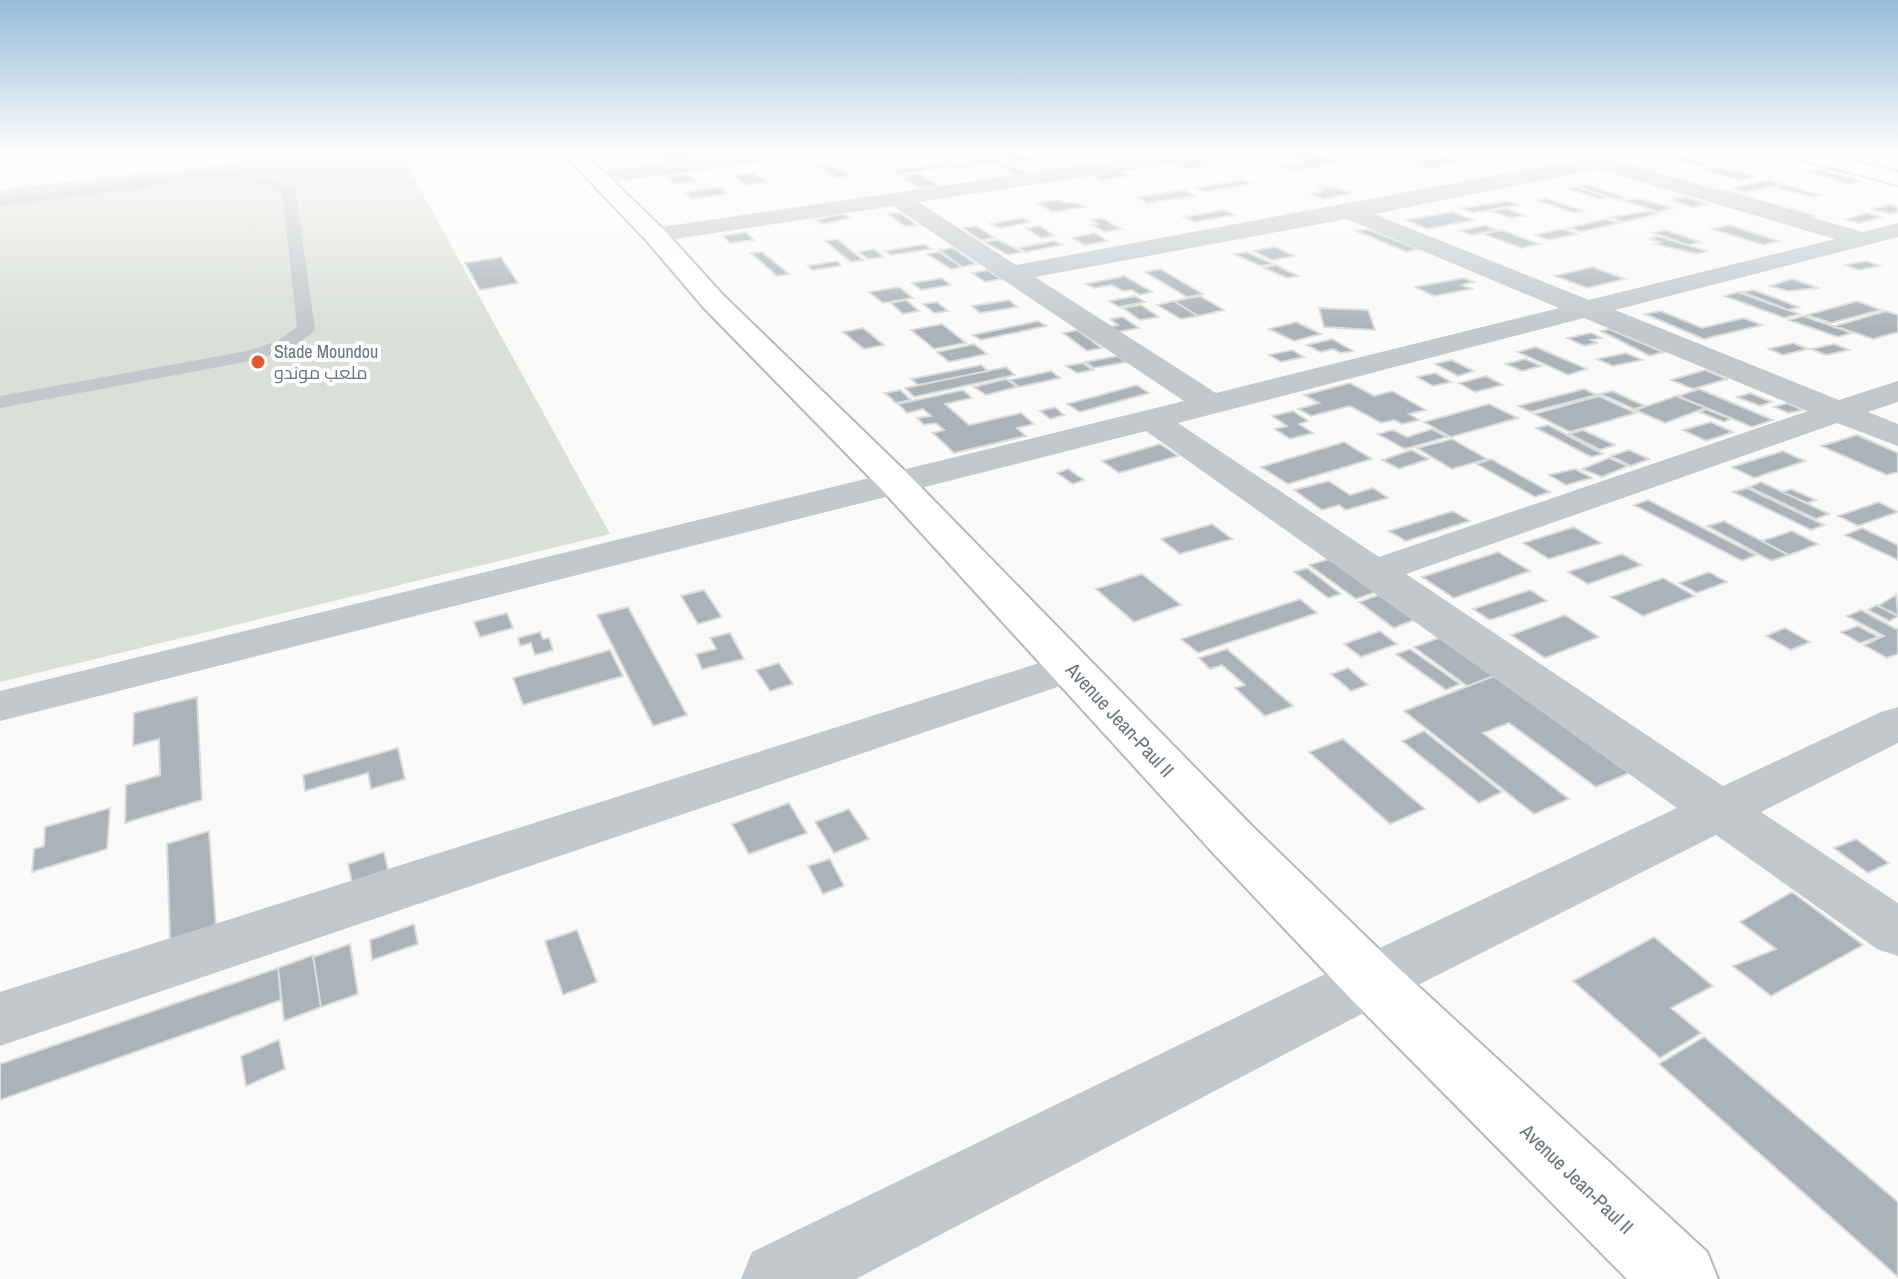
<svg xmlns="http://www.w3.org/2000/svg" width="1898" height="1279" viewBox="0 0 1898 1279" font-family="'Archivo Narrow',Cairo,sans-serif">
<rect width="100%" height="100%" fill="#fafaf8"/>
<path fill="#dadfd7" d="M335,151h64l211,383 -610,148v-492z"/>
<path fill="#aab3b9" stroke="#dcdcda" stroke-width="2" d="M653,151h38l8,7 -34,5z
M1643,151h19l46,13 -11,2z
M991,152l5,3 -49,7 -5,-3z
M1019,152l16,8 -24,3 -15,-8z
M1311,152l30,11 -47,8 -21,-8 36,1 -22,-8z
M841,154l5,3 -35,5 -5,-3z
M993,156l11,5 -47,8 -4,-3 25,-4 -7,-3z
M1444,156l18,6 -34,6 -17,-6z
M1196,160l12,6 -21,3 -11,-6z
M825,161l25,15 -14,2 -24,-15z
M1005,162l26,12 -11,2 -25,-13z
M943,164l5,3 -49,7 -5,-4z
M1718,167l39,10 -16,4 -39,-11z
M1820,170l42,11 -13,3 -41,-12z
M1119,172l9,4 -27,4 -8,-5z
M754,173l13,9 -22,3 -12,-10z
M920,174l19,12 -19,2 -18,-11z
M688,175l7,6 -21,3 -7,-7z
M1243,180l9,4 -49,8 -8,-4z
M1768,180l14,4 -36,8 -14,-4z
M1588,185l39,13 -9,2 -40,-13z
M1784,185l37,10 -9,2 -37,-10z
M720,187l7,7 -35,5 -7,-7z
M1328,187l12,2 12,4 -29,6 -12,-5 14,-3 -7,-2z
M1578,187l30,10 -8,2 -31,-10z
M1184,190l11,6 -48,7 -10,-6z
M1724,190l91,26 -8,2 -91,-26z
M1685,197l23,7 -16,3 -23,-7z
M1545,198l39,13 -10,2 -38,-13z
M1638,198l35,10 -15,4 -34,-11z
M1058,200l7,3 10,-1 10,5 -32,5 -16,-9z
M1508,201l11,4 -46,8 -11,-5z
M1889,205l9,2v5l-8,2 -19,-5z
M1506,208l19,8 -15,2 -19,-7z
M1225,210l10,5 -41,7 -10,-5z
M1650,211l9,3 -36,8 -13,-5z
M1452,212l22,8 -47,9 -21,-9z
M900,213l17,12 -12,1 -17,-12z
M1867,213l14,4 -21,6 -14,-4z
M843,214l7,4 -27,6 -7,-4z
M1022,218l8,4 -30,6 -9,-4z
M1102,218l19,11 -16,3 -13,-7 6,-1 -7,-4z
M1606,219l13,4 -38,9 -13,-4z
M1485,225l12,5 -25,5 -12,-4z
M1729,225l50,16 -16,4 -51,-16z
M976,226l19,12 -14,2 -18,-12z
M1040,226l15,10 -14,2 -15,-10z
M1367,229l51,20 -11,3 -51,-21z
M1563,229l14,5 -28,6 -14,-5z
M1501,230l38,14 -18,4 -37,-14z
M1666,230l35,12 -13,3 -35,-12z
M746,232l8,8 -24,3 -7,-7z
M1094,233l14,8 -23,4 -13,-7z
M1657,236l50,15 -10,3 -42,-10 6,-2 -12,-3z
M837,239l26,21 -12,2 -26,-21z
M999,240l23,12 -14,3 -23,-13z
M1054,241l8,4 -36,7 -8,-4z
M925,244l6,5 -40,6 -6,-4z
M1275,247l20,9 -23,4 -19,-9z
M953,248l23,16 -14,3 -23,-17z
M874,249l10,8 -16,2 -10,-7z
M762,252l27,22 -12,2 -26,-23z
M939,252l23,15 -11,2 -24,-15z
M1247,252l26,12 -12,2 -27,-12z
M501,257l17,26 -38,7 -15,-27z
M837,261l4,5 -29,4 -4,-4z
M1866,261l14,5 -21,4 -14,-5z
M1276,265l22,11 -11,2 -23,-10z
M1592,267l33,12 -38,9 -32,-12z
M1160,269l43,25 -16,3 -42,-25z
M987,270l14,9 -16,3 -13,-9z
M1124,276l28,16 -12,3 -8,-5 -9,1 -11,-6 -18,3 -8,-4z
M942,278l9,7 -30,5 -9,-7z
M1464,278l10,4 -12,3 10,4 -38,7 -19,-9z
M1792,279l27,9 -31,3 -18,-5z
M899,287l14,11 -30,5 -14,-11z
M1754,290l45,17 -11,3 -46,-18z
M1738,292l61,22 -14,4 -61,-22z
M1135,296l10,6 -26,5 -10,-6z
M1200,296l24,14 -26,6 -24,-15z
M906,300l13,11 -16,3 -12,-11z
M1009,300l8,7 -37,6 -8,-7z
M1174,301l24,15 -17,3 -24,-14z
M1857,301l24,9 -50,13 -24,-8z
M937,302l11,9 -14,2 -11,-9z
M1141,305l18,12 -19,3 -17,-12z
M1319,308l49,2 7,20 -51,-3z
M1661,311l41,17 42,-10 18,7 -58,14 -59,-25z
M1886,311l12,4v17l-25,7 -38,-13z
M1803,316l49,17 -14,4 -49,-17z
M1123,317l16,11 -22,4 -7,-5 8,-2 -8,-6z
M1038,321l8,5 -65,14 -8,-5z
M1296,322l25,12 -27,7 -25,-12z
M942,324l24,19 -32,6 -23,-19z
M863,328l21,17 -20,4 -21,-17z
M1609,329l54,23 -13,4 -49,-25z
M1077,330l25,18 -15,3 -24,-18z
M1591,333l11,5 -11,2 6,3 -13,3 -17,-8z
M1332,339l21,12 -12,2 -8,-4 -13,3 -13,-7z
M1793,343l15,6 -25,6 -14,-6z
M974,344l13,10 -38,8 -12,-10z
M1834,344l15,6 -23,5 -15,-6z
M1536,347l51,22 -19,6 -50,-23z
M1292,350l12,7 -23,5 -12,-7z
M1626,353l16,7 -29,6 -16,-7z
M1117,356l9,6 -32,6 -8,-6z
M1525,359l16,7 -19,5 -16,-7z
M1451,360l23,11 -16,5 -23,-12z
M1083,363l10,7 -16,3 -11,-7z
M981,365l7,6 -70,14 -7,-6z
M1006,367l9,8 -101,22 -9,-9z
M1705,370l22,9 -34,10 -22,-9z
M1051,371l9,7 -41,9 -9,-7z
M1435,373l16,9 -18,4 -16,-9z
M1486,376l17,9 -28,7 -16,-9z
M1006,379l11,8 -31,8 -12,-8z
M1350,383l24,13 18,-5 34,19 -17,4 10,6 -17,4 -8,-4 -13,3 -31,-17 -39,10 -13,-7 21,-6 -15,-8z
M1137,385l12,8 -69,19 -13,-8z
M1584,389l13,6 -66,17 -13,-6z
M1699,389l74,31 -21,7 -74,-31z
M900,390l11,10 -15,3 -11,-10z
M963,390l9,8 -27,6 24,21 52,-12 13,11 -17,4 9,8 -72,17 -21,-20 11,-3 -8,-7 -12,2 -7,-7 14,-2 -8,-7 -16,4 -9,-9z
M1612,391l33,15 -11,3 -34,-15z
M1750,393l22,9 -12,4 -23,-9z
M1599,396l37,17 -66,19 -36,-18z
M1676,396l30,12 -41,15 -30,-13z
M1787,403l16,7 -14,3 -15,-6z
M1489,404l29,14 -67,19 -27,-15z
M1055,407l9,8 -14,4 -10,-8z
M1706,409l25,10 -7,3 -25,-10z
M1293,411l15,10 -9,3 14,9 -23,6 -15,-10 12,-3 -15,-10z
M1711,422l22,10 -27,9 -23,-11z
M1548,425l55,29 -12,3 -55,-29z
M1432,429l15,8 -42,12 -27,-15 15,-4 14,7z
M1583,430l32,15 -15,5 -31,-16z
M1857,435l41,18v19l-11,3 -66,-29z
M1452,439l35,20 -35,10 -35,-21z
M1344,442l28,17 -84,25 -27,-17z
M1160,444l18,12 -59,17 -17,-12z
M1411,450l18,9 -30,10 -17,-9z
M1629,450l20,9 -18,7 -20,-10z
M1783,451l22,10 -51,17 -22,-11z
M1609,458l19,8 -26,11 -20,-8z
M1491,459l59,33 -15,5 -58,-33z
M1068,469l16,11 -11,4 -16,-11z
M1575,469l17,9 -26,7 -17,-10z
M1329,481l21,14 23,-7 15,10 -42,12 -7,-5 -17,5 -28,-20z
M1761,482l68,32 -13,5 -67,-32z
M1747,488l77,37 -13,5 -78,-38z
M1791,489l25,11 -9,3 -25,-11z
M1648,500l108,55 -14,6 -108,-56z
M1879,502l19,10 -40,14 -20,-10z
M1453,511l17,10 -64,20 -17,-10z
M1724,521l64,34 -17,6 -64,-35z
M1212,524l20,15 -52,15 -19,-15z
M1574,527l27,16 -52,16 -26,-16z
M1862,528l36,17v15l-53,-25z
M1792,531l26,13 -29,11 -27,-14z
M1498,552l32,19 -76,27 -32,-21z
M1622,554l20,11 -54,19 -20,-12z
M1332,558l47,33 -23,8 -47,-34z
M1307,568l34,26 -13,4 -34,-26z
M1709,572l18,10 -30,11 -18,-10z
M1142,574l39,31 -47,17 -38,-33z
M1663,578l32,18 -52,20 -32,-19z
M704,590l18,27 -24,7 -17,-28z
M1530,590l17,11 -57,19 -17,-11z
M1381,594l36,25 -23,9 -35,-26z
M1896,595l2,20 -20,-9z
M1300,599l17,14 -119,40 -17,-14z
M1877,605l21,11 -9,5 -21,-11z
M628,607l59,108 -34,11 -56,-111z
M1861,610l37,20v24l-11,4 -23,-13 20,-9 -37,-20z
M507,613l6,15 -33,9 -6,-15z
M1565,615l34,22 -54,21 -34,-23z
M1858,626l21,11 -19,6 -19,-11z
M1785,628l25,14 -19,8 -25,-14z
M1380,631l17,13 -36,13 -17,-13z
M540,632l3,7 6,-1 4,12 -18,5 -4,-12 -11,3 -2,-8z
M730,633l14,26 -42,10 -6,-15 20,-5 -6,-11z
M1441,637l53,39 -27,10 -53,-39z
M1227,649l66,57 -28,10 -30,-28 10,-3 -23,-20 -12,4 -11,-11z
M1410,649l50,35 -14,6 -50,-36z
M610,650l13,26 -100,29 -10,-27z
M779,663l14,21 -23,7 -14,-21z
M1348,668l20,17 -17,6 -20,-17z
M1494,676l135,97 -33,14 -87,-64 -26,10 86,66 -35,15 -130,-103z
M197,697l5,103 -77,23 1,-38 34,-10 -1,-36 -26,7 1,-33z
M1424,731l78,61 -23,11 -77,-62z
M1343,739l82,70 -35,15 -81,-72z
M398,748l7,31 -34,10 -3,-16 -63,18 -2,-16z
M789,803l18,30 -58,21 -17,-30z
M110,808l-3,41 -75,23 2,-23 10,-3 1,-19z
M849,809l20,30 -35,14 -19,-31z
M209,831l7,96 -46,15 -3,-98z
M1856,839l33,24 -21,10 -34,-25z
M384,852l4,18 -36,12 -4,-18z
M830,859l14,27 -21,8 -15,-28z
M1792,892l71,53 -92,51 -38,-30 43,-17 -36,-27z
M414,924l4,20 -46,16 -2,-20z
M577,930l20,52 -34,13 -18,-54z
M1654,937l59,49 -42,22 30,25 -41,25 -87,-77z
M350,944l8,50 -37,13 -8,-50z
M313,955l8,52 -37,14 -6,-53z
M278,968l3,32 -281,100v-36z
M1704,1037l194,165v75l-239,-213z
M279,1040l6,29 -39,17 -5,-30z"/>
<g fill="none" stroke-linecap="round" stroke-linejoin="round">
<g stroke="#b3babf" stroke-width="4">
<path id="secondary" d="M561,151h21l82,79 60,66 186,180 342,350 140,136 315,290 11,27h-91l-277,-281 -136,-144 -330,-362 -180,-184 -58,-68z
M1780,151h34l84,21v13l-115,-30z"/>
</g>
<path fill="#c3c8cc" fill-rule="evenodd" d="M207,172l51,4 37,13 20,140 -3,4 -22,16 -40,12 -250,47v-12l247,-45 31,-10 19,-14 -15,-136 -34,-10 -41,-1 -207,26v-8z"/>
<path fill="#c3c8cc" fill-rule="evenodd" d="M755,151h55l-10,6 -202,27 -11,-6 11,-6z
M1177,151h51l-10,6 -300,45 98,63 557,-104 -12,-7 2,-3h19l281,81 35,-9v14l-283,73 224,90 59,-19v21l-30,10 30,12v22l-61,-23 -431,151 317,212 158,-74 17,-5v36l-137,69 137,91v53l-21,-7 -161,-114 -324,163 -536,281h-115l11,-27 598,-290 327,-154 -531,-377 -1146,290v-30l1184,-290 -291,-195 -238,36 -9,-2 -3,-5 3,-5 9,-2zM1598,169l237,70 -246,61 -215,-86zM1347,219l212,89 -343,85 -181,-116zM1584,318l224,93 -429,146 -201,-134z
M1071,653l16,4 7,10 -7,10 -1087,369v-54z"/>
<use href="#secondary" fill="#fff" fill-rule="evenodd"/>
</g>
<linearGradient id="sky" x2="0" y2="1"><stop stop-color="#96bcdc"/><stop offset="0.46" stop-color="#fdfdfc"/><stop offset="1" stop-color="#fdfdfc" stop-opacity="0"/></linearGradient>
<rect width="1898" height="330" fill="url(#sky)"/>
<circle fill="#e4572e" stroke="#fff" stroke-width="3" cx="258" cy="362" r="8"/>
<g text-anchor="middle" stroke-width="8" stroke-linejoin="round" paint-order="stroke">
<g font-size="18" fill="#657683" stroke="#fff" text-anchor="start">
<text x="274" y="358">Stade Moundou<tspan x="274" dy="21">ملعب موندو</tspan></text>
</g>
<g font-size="20" fill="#657683" stroke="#fff">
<text transform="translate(1120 720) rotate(47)" y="7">Avenue Jean-Paul II</text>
<text transform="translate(1577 1179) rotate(44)" y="7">Avenue Jean-Paul II</text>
</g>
</g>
</svg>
